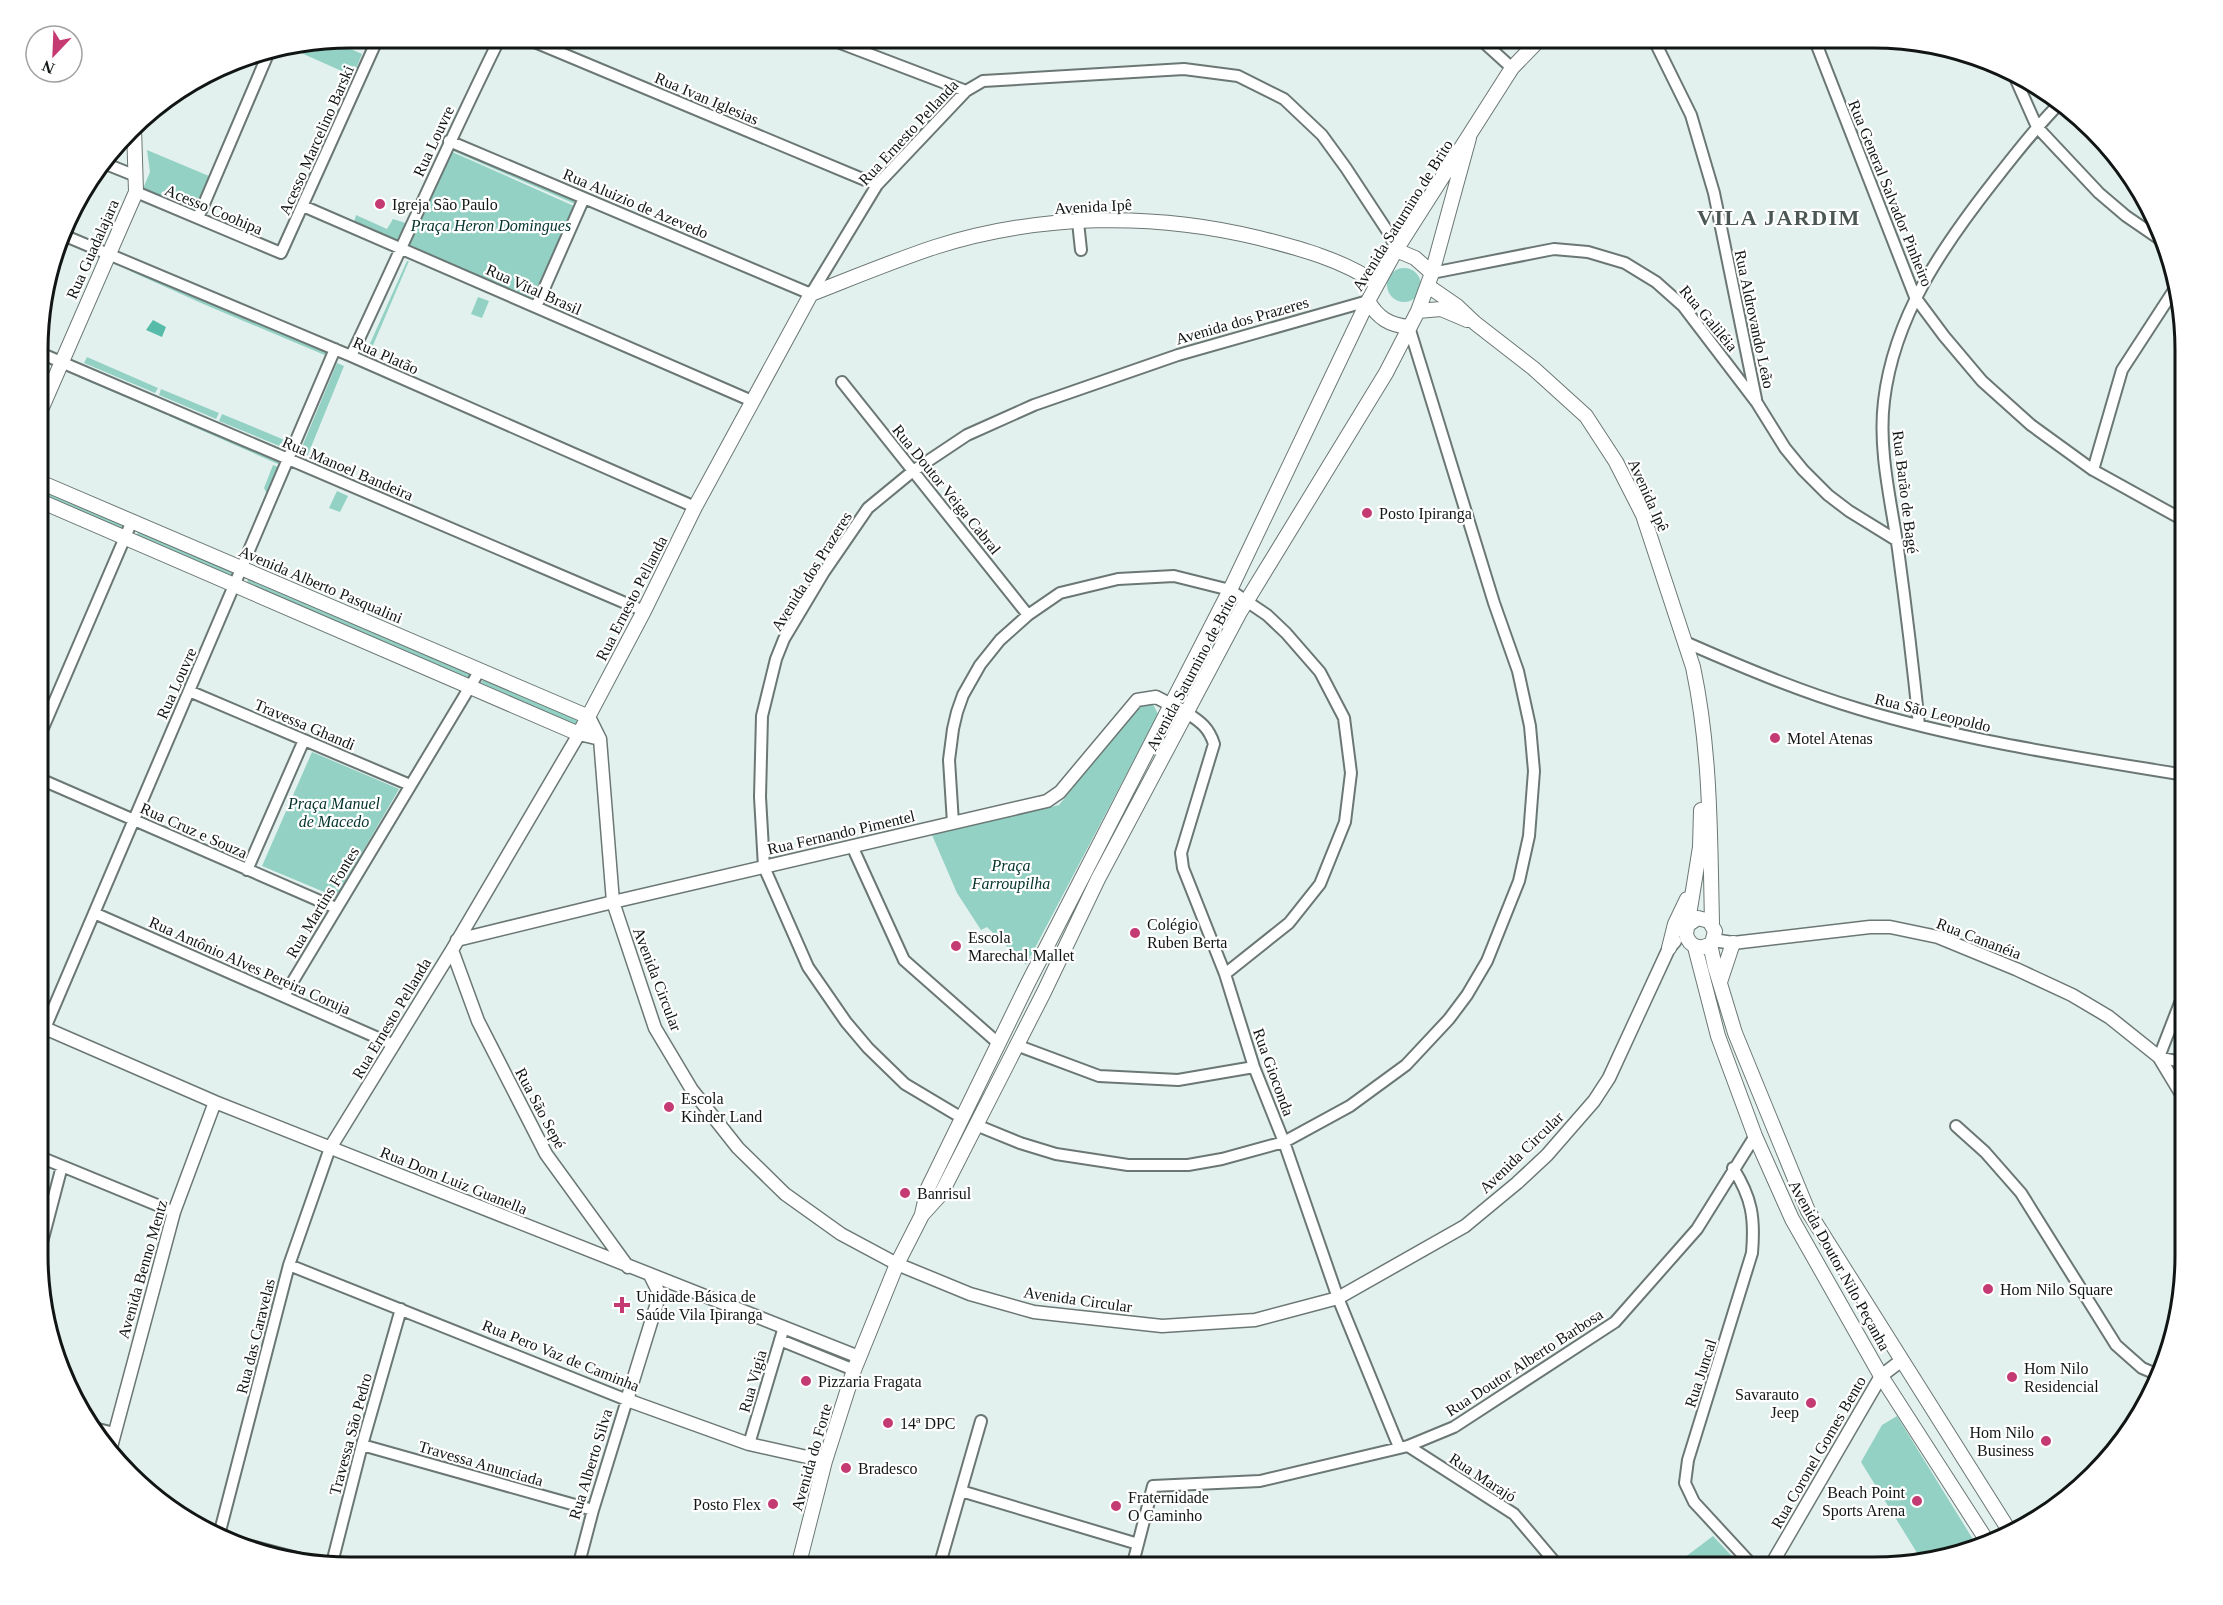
<svg xmlns="http://www.w3.org/2000/svg" width="2223" height="1605" viewBox="0 0 2223 1605" font-family="'Times New Roman',serif">
<rect width="100%" height="100%" fill="#e3f1ee"/>
<path fill="#93d1c4" d="M333,41l29,13 -9,22 -61,-27z
M453,146l125,52 -3,6 -124,-54z
M147,150l62,26 -16,36 -51,-21 8,-19z
M450,151l124,55 -42,93 4,2 -1,4 -127,-57 1,-2 23,9 -24,-11z
M356,215l31,14 6,-10 16,5 -8,18 -47,-20z
M407,261h2l-38,89 -3,-2z
M131,267l198,86 -2,3 -126,-53 -71,-32z
M1387 285a17 17 0 1 1 34 0a17 17 0 1 1-34 0Z
M478,297l11,4 -7,17 -11,-4z
M87,357l71,31 -3,5 -71,-30z
M337,363l7,3 -37,91 -8,-3z
M80,373l88,38 -1,4 -89,-38z
M161,389l58,24 -3,6 -57,-24z
M170,413l115,47 -7,4 -109,-48z
M222,414l65,27 -3,7 -65,-27z
M273,465l5,2 -11,27 -3,-6z
M40,485l85,36 -5,11 -80,-34z
M337,491l11,5 -8,16 -11,-4z
M140,528l97,42 -4,11 -98,-43z
M250,574l225,97 -5,12 -224,-98z
M486,677l100,41 -8,13 -100,-45z
M1153,704l5,10 -132,251 -39,-38 -6,3 -24,-37 -25,-58 127,-30 81,-100z
M312,752l87,37 -63,108 -74,-31z
M1897,1416l77,125 -32,18 -20,2 -61,-99 21,-37z
M1713,1536l29,31h-70z"/>
<path fill="#56bba9" d="M153,320l13,7 -4,10 -16,-7z"/>
<g fill="none" stroke-linecap="round" stroke-linejoin="round">
<g stroke="#6b7774" stroke-width="14">
<path id="minor" d="M525,38l352,147
M827,38l139,53
M1479,38l33,30
M1653,38l38,77 23,78 42,206
M1814,38l101,259 29,39 38,45 49,44 62,45 92,51
M2013,73l24,54 62,66 27,23 35,24
M449,141l362,153 66,-109 89,-94 17,-10 201,-12 54,7 46,23 38,36 24,33 44,67 6,15
M106,164l30,12
M136,192l145,61 97,-215
M303,206l449,195
M198,218l70,-164
M1078,222l3,28
M63,235l288,121 344,151
M1432,273l122,-24 34,3 37,11 31,19 27,24 74,97 28,45 18,22 25,25 21,16 47,29
M536,307l48,-109
M40,353l604,258
M351,356c50,-106 97,-213 149,-318
M842,382l186,233
M2093,470l29,-100 52,-80
M1685,642c57,25 114,49 174,67 106,32 217,48 326,66
M189,691l221,94
M1187,713c14,9 22,15 27,31l-33,109 2,15 42,106 29,93 30,75 54,156 61,149
M1919,725c-6,-59 -13,-117 -21,-176 -7,-48 -20,-99 -14,-148 10,-85 59,-155 110,-220 22,-28 43,-55 68,-80
M40,735l92,-214
M40,779l296,129
M953,823l-4,-63 4,-31 4,-17 6,-17 17,-30 20,-25 28,-25 32,-22 58,-14 56,-3 56,14 37,25 19,18 34,39 24,46 7,55 -6,49 -25,62 -31,39 -64,51
M852,846l52,114 94,83
M247,870l57,-130
M94,913l300,132
M2185,990l-26,67 26,6
M284,996l196,-326
M45,1028l290,-679
M1016,1045l83,31 79,4 76,-13
M962,1118l-57,-34 -37,-36 -22,-26 -38,-55 -44,-100 -4,-70 2,-81 14,-57 8,-20 40,-67 44,-64 45,-37 54,-36 67,-30 144,-50 190,-54
M976,1125l44,18 36,11 72,11h60l34,-6 62,-17 66,-36 56,-41 43,-46 18,-24 20,-34 32,-80 10,-45 5,-65 -4,-45 -12,-55 -24,-68 -85,-276
M1956,1126l29,26 36,41 95,152 26,23 19,8
M40,1157l134,55
M1733,1168c19,30 22,50 19,85l-64,207 -3,23 9,19 60,65
M40,1250l22,-84
M289,1265l338,135 -34,110 -15,57
M780,1340l74,30
M94,1428l20,5
M749,1444l35,-117
M362,1445l231,65
M1408,1446l106,68 45,53
M961,1491l177,53
M219,1535l70,-270 41,-117
M228,1540l103,27
M331,1567l31,-122 39,-136
M939,1567l42,-146
M1132,1567l21,-81 107,-5 148,-35 46,-19 161,-105 82,-93 58,-93"/>
</g>
<g stroke="#6b7774" stroke-width="15">
<path id="tertiary" d="M589,717l11,22 13,163 42,126 37,62 46,58 47,46 56,40 56,30 73,30 64,18 128,14 93,-6 83,-22 127,-72 52,-43 30,-28 47,-54 15,-23 60,-130 6,-7
M457,940l156,-38 434,-101 13,-9 77,-92 19,-3 31,16
M1713,940l20,3 137,-16h20l48,10 78,32 56,26 37,22 50,40 26,43
M452,950l26,71 68,133 82,113
M40,1026l175,76 644,255
M330,1148l122,-198 127,-216 21,5
M650,1275l8,16 -1,12 -30,97 122,44 76,17
M111,1447l63,-235 41,-110
M1770,1567l111,-191 21,-16"/>
</g>
<g stroke="#6b7774" stroke-width="16">
<path id="secondary" d="M1396,250l19,8 17,15
M1428,286l29,20 18,17 58,45 53,48 30,46 27,53 50,152c18,84 17,171 19,256
M1368,301c10,17 21,24 41,26
M1418,311l23,-2 26,11
M40,412l96,-220 -2,-64
M40,482l549,235
M40,501l539,233 65,-123 51,-104 116,-213c41,-16 82,-33 124,-47 104,-33 218,-35 324,-9 39,10 85,22 118,46
M1689,924l9,-6 11,3 6,10 -3,12c-11,8 -23,4 -26,-9l14,-87 1,-37
M1710,944l5,23 20,66 73,178 204,324
M1695,947l23,89 37,100 37,83 89,157 108,168
M1669,948l6,-24 12,-25
M1720,982l13,-39
M922,1214l6,-26 100,-205 202,-393 138,-289 28,-51 116,-182 29,-30
M798,1567l27,-106 29,-91 43,-106 25,-49 19,-21 103,-202 54,-113 142,-267 146,-239 32,-62 14,-38 37,-135"/>
</g>
<use href="#minor" stroke="#fff" stroke-width="10"/>
<use href="#tertiary" stroke="#fff" stroke-width="12"/>
<use href="#secondary" stroke="#fff" stroke-width="14"/>
</g>
<g fill="#c43a72" stroke="#fff" stroke-width="2">
<circle cx="380" cy="204" r="6"/>
<circle cx="1367" cy="513" r="6"/>
<circle cx="1775" cy="738" r="6"/>
<circle cx="1135" cy="933" r="6"/>
<circle cx="956" cy="946" r="6"/>
<circle cx="669" cy="1107" r="6"/>
<circle cx="905" cy="1193" r="6"/>
<circle cx="1988" cy="1289" r="6"/>
<path d="M619 1296h6v6h6v6h-6v6h-6v-6h-6v-6h6z"/>
<circle cx="2012" cy="1377" r="6"/>
<circle cx="806" cy="1381" r="6"/>
<circle cx="1811" cy="1403" r="6"/>
<circle cx="888" cy="1423" r="6"/>
<circle cx="2046" cy="1441" r="6"/>
<circle cx="846" cy="1468" r="6"/>
<circle cx="1917" cy="1501" r="6"/>
<circle cx="773" cy="1504" r="6"/>
<circle cx="1116" cy="1506" r="6"/>
</g>
<g text-anchor="middle" stroke-width="4.5" stroke-linejoin="round" paint-order="stroke">
<g font-size="16" fill="#111615" stroke="#fff">
<text transform="translate(707 98) rotate(23)" y="6">Rua Ivan Iglesias</text>
<text transform="translate(908 132) rotate(-47)" y="6">Rua Ernesto Pellanda</text>
<text transform="translate(316 140) rotate(-66)" y="6">Acesso Marcelino Barski</text>
<text transform="translate(433 141) rotate(-65)" y="6">Rua Louvre</text>
<text transform="translate(1891 193) rotate(68)" y="6">Rua General Salvador Pinheiro</text>
<text transform="translate(636 203) rotate(23)" y="6">Rua Aluizio de Azevedo</text>
<text transform="translate(1093 206) rotate(-3)" y="6">Avenida Ipê</text>
<text transform="translate(214 209) rotate(23)" y="6">Acesso Coohipa</text>
<text transform="translate(1402 215) rotate(-58)" y="6">Avenida Saturnino de Brito</text>
<text transform="translate(92 249) rotate(-66)" y="6">Rua Guadalajara</text>
<text transform="translate(534 289) rotate(24)" y="6">Rua Vital Brasil</text>
<text transform="translate(1709 318) rotate(50)" y="6">Rua Galiléia</text>
<text transform="translate(1755 319) rotate(78)" y="6">Rua Aldrovando Leão</text>
<text transform="translate(1242 320) rotate(-16)" y="6">Avenida dos Prazeres</text>
<text transform="translate(386 355) rotate(24)" y="6">Rua Platão</text>
<text transform="translate(348 468) rotate(23)" y="6">Rua Manoel Bandeira</text>
<text transform="translate(947 489) rotate(51)" y="6">Rua Doutor Veiga Cabral</text>
<text transform="translate(1906 492) rotate(83)" y="6">Rua Barão de Bagé</text>
<text transform="translate(1649 495) rotate(66)" y="6">Avenida Ipê</text>
<text transform="translate(811 571) rotate(-58)" y="6">Avenida dos Prazeres</text>
<text transform="translate(321 584) rotate(23)" y="6">Avenida Alberto Pasqualini</text>
<text transform="translate(631 598) rotate(-63)" y="6">Rua Ernesto Pellanda</text>
<text transform="translate(1191 672) rotate(-62)" y="6">Avenida Saturnino de Brito</text>
<text transform="translate(176 683) rotate(-66)" y="6">Rua Louvre</text>
<text transform="translate(1933 712) rotate(14)" y="6">Rua São Leopoldo</text>
<text transform="translate(305 724) rotate(23)" y="6">Travessa Ghandi</text>
<text transform="translate(194 830) rotate(24)" y="6">Rua Cruz e Souza</text>
<text transform="translate(841 832) rotate(-13)" y="6">Rua Fernando Pimentel</text>
<text transform="translate(322 902) rotate(-59)" y="6">Rua Martins Fontes</text>
<text transform="translate(1979 938) rotate(21)" y="6">Rua Cananéia</text>
<text transform="translate(250 965) rotate(24)" y="6">Rua Antônio Alves Pereira Coruja</text>
<text transform="translate(658 979) rotate(69)" y="6">Avenida Circular</text>
<text transform="translate(391 1018) rotate(-59)" y="6">Rua Ernesto Pellanda</text>
<text transform="translate(1274 1072) rotate(70)" y="6">Rua Gioconda</text>
<text transform="translate(541 1108) rotate(62)" y="6">Rua São Sepé</text>
<text transform="translate(1521 1152) rotate(-44)" y="6">Avenida Circular</text>
<text transform="translate(454 1180) rotate(22)" y="6">Rua Dom Luiz Guanella</text>
<text transform="translate(1840 1265) rotate(61)" y="6">Avenida Doutor Nilo Peçanha</text>
<text transform="translate(142 1269) rotate(-74)" y="6">Avenida Benno Mentz</text>
<text transform="translate(1078 1299) rotate(8)" y="6">Avenida Circular</text>
<text transform="translate(255 1336) rotate(-76)" y="6">Rua das Caravelas</text>
<text transform="translate(561 1355) rotate(22)" y="6">Rua Pero Vaz de Caminha</text>
<text transform="translate(1524 1362) rotate(-33)" y="6">Rua Doutor Alberto Barbosa</text>
<text transform="translate(1700 1373) rotate(-72)" y="6">Rua Juncal</text>
<text transform="translate(752 1381) rotate(-74)" y="6">Rua Vigia</text>
<text transform="translate(350 1434) rotate(-75)" y="6">Travessa São Pedro</text>
<text transform="translate(1818 1452) rotate(-60)" y="6">Rua Coronel Gomes Bento</text>
<text transform="translate(811 1457) rotate(-74)" y="6">Avenida do Forte</text>
<text transform="translate(481 1463) rotate(16)" y="6">Travessa Anunciada</text>
<text transform="translate(590 1464) rotate(-73)" y="6">Rua Alberto Silva</text>
<text transform="translate(1483 1477) rotate(33)" y="6">Rua Marajó</text>
</g>
<g font-size="16" fill="#111615" stroke="#fff" text-anchor="start">
<text x="392" y="210">Igreja São Paulo</text>
<text x="1379" y="519">Posto Ipiranga</text>
<text x="1787" y="744">Motel Atenas</text>
<text x="1147" y="930">Colégio<tspan x="1147" dy="18">Ruben Berta</tspan></text>
<text x="968" y="943">Escola<tspan x="968" dy="18">Marechal Mallet</tspan></text>
<text x="681" y="1104">Escola<tspan x="681" dy="18">Kinder Land</tspan></text>
<text x="917" y="1199">Banrisul</text>
<text x="2000" y="1295">Hom Nilo Square</text>
<text x="636" y="1302">Unidade Básica de<tspan x="636" dy="18">Saúde Vila Ipiranga</tspan></text>
<text x="2024" y="1374">Hom Nilo<tspan x="2024" dy="18">Residencial</tspan></text>
<text x="818" y="1387">Pizzaria Fragata</text>
<text x="1799" y="1400" text-anchor="end">Savarauto<tspan x="1799" dy="18">Jeep</tspan></text>
<text x="900" y="1429">14ª DPC</text>
<text x="2034" y="1438" text-anchor="end">Hom Nilo<tspan x="2034" dy="18">Business</tspan></text>
<text x="858" y="1474">Bradesco</text>
<text x="1905" y="1498" text-anchor="end">Beach Point<tspan x="1905" dy="18">Sports Arena</tspan></text>
<text x="1128" y="1503">Fraternidade<tspan x="1128" dy="18">O Caminho</tspan></text>
<text x="761" y="1510" text-anchor="end">Posto Flex</text>
</g>
<g font-size="16" font-style="italic" fill="#00312a" stroke="#fff">
<text x="491" y="231">Praça Heron Domingues</text>
<text x="334" y="809">Praça Manuel<tspan x="334" dy="18">de Macedo</tspan></text>
<text x="1011" y="871">Praça<tspan x="1011" dy="18">Farroupilha</tspan></text>
</g>
<g font-size="22" font-weight="bold" letter-spacing="1.5" fill="#4b5754" stroke="#fff">
<text x="1779" y="225">VILA JARDIM</text>
</g>
</g>
<path d="M0 0H2223V1605H0ZM350 48H1873A302 302 0 0 1 2175 350V1255A302 302 0 0 1 1873 1557H350A302 302 0 0 1 48 1255V350A302 302 0 0 1 350 48Z" fill="#fff" fill-rule="evenodd"/>
<path fill="none" stroke="#111615" stroke-width="3" d="M350 48H1873A302 302 0 0 1 2175 350V1255A302 302 0 0 1 1873 1557H350A302 302 0 0 1 48 1255V350A302 302 0 0 1 350 48Z"/>
<g transform="translate(54 54) rotate(203)"><circle r="28" fill="#ffffff" stroke="#a0a2a1" stroke-width="1.5"/>
<path d="M0-4.5L10 22L0 15L-10 22Z" fill="#c43a72"/>
<text y="-9" font-size="16" font-weight="bold" text-anchor="middle" fill="#111615">N</text>
</g>
</svg>
